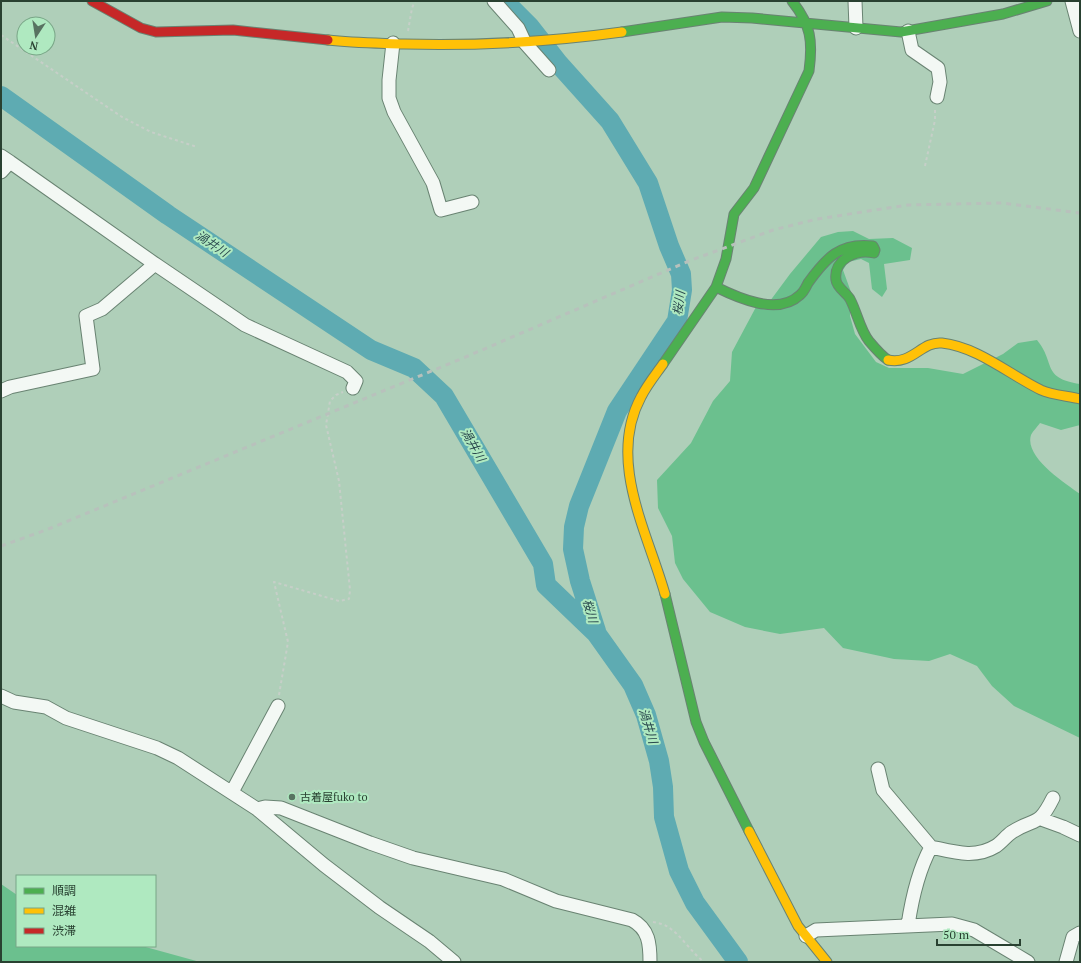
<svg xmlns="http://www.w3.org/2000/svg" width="1081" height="963" viewBox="0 0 1081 963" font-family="'PT Serif','Noto Sans JP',serif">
<rect width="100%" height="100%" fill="#afcfb9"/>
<path fill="#6bc08e" d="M853,231l16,8 24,-1 19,10 -2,12 -26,4 3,25 -5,8 -10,-8 -3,-26 -8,-4 -13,3 -5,8 8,22 -1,24 5,18 21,28 13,6h39l35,6 40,-20 15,-11 19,-3c19,23 4,38 43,44v41l-19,5 -21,-7c-2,3 -7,8 -9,12 -7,22 34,48 49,59v244l-66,-32 -22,-20 -15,-20 -27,-12 -21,7 -35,-2 -51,-11 -19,-20 -44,6 -35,-7 -35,-15 -27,-33 -8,-16 -3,-27 -14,-28 -1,-28 34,-37 22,-42 17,-20 2,-29 24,-45 14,-6 20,-27 31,-37 17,-5z
M1,884l16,11v51h125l58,16h-199z"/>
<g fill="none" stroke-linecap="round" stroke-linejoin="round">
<path stroke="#5eabb2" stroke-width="20" d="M504,1l25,25 29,37 52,58 38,62 21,63 12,28 1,16 -5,31 -60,90 -38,95 -5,21 -1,22 7,32 16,50
M1,96l167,119 203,135 43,18 30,28 99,168 3,21 50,48 37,52 13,30 13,46 4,26 1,30 15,54 16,32 43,59"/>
<g stroke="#698372" stroke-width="15">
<path id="street" d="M494,1l24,27 7,15 24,27
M855,1l1,27
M1072,1l8,30
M908,31l4,19 26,18 2,14 -3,15
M393,43l-4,37v18l5,14 39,71 8,27 31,-8
M1,156l9,6 -9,10
M155,264l90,61 102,47 9,9 -3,7
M1,391l9,-4 83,-18 -7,-53 16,-7 53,-45 -145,-102
M1,696l13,6 32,5 20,11 91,30 21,10 79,51 67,56 55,42 50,34 25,21
M878,769l5,21 48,57c-13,24 -19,51 -23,78
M232,792l46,-86
M257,809l8,-2 16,1 89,35 43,15 90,21 53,22 76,19c17,9 18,24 18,42
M1041,819l22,8 17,8
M931,847c23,5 44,12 65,-1 6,-4 10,-10 16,-14 24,-15 26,-4 41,-34
M806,936l10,-6 136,-6 22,6 54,32
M1066,962l7,-25 7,-4"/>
</g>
<g stroke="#698372" stroke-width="11">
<path id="fast" d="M622,32l100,-15 30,1 149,14 102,-18 44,-13
M716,287c22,11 62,29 84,8 4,-3 6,-8 8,-12 18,-25 32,-41 65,-37l2,4 -1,3c-17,-4 -41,6 -38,27 1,8 10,12 14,19 7,13 10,31 19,42 5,6 13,15 19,19
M663,364l53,-77 10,-28 8,-45 20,-26 55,-117c4,-30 2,-46 -17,-70
M665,594l31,128 8,20 45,89"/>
</g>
<g stroke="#698372" stroke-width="11">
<path id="slow" d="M328,40c25,3 50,3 76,4 74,2 145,-2 218,-12
M888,360c25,5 33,-19 54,-17 36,4 68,32 99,47 11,5 27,6 39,9
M663,364c-7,10 -16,21 -22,33 -34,63 6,134 24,197
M749,831l49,95 29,36"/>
</g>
<g stroke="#698372" stroke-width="11">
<path id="jam" d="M92,1l49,27 15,4 77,-2 95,10"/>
</g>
<path stroke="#c6cfc8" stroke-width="2" stroke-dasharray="3 3" stroke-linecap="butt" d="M408,31l4,-23 3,-7
M1,35l121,82 29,15 46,15
M925,166l10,-46v-12
M279,695l9,-53 -14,-60 65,19 10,-2 1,-9 -11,-109 -13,-56 4,-24 6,-6 7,-3
M653,922c5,1 11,2 15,5 12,7 23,25 36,35"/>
<use href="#street" stroke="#f3f8f4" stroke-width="13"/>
<use href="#fast" stroke="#4caf50" stroke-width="9"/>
<use href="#slow" stroke="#ffc107" stroke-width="9"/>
<use href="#jam" stroke="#c62828" stroke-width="9"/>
<path stroke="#b8c1bc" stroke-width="3" stroke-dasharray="5 5" stroke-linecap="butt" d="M1,546l45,-16 422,-174 221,-95 84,-31 44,-11 91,-14 94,-2 78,10"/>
</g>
<circle fill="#587361" stroke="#afe9c0" stroke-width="1.5" cx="292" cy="797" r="4"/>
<g text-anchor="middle" stroke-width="4" stroke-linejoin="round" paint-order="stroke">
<g font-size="11" fill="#294131" stroke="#afe9c0" text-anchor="start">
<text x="300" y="801">古着屋fuko to</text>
</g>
<g font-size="12" font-style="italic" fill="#29474d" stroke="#afe9c0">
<text transform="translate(212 244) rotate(34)" y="4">渦井川</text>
<text transform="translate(679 303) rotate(-82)" y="4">桜川</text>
<text transform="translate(473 445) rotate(60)" y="4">渦井川</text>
<text transform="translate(590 611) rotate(75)" y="4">桜川</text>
<text transform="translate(648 726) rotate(73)" y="4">渦井川</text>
</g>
</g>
<rect width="1081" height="963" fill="none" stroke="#294131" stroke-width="4"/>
<rect x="16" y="875" width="140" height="72" fill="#afe9c0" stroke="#79a687"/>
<rect x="24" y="888" width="20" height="6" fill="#4caf50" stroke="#79a687"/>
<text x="52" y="895" font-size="12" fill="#294131">順調</text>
<rect x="24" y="908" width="20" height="6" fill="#ffc107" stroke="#79a687"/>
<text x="52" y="915" font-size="12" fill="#294131">混雑</text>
<rect x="24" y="928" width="20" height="6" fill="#c62828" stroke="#79a687"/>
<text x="52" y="935" font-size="12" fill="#294131">渋滞</text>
<g transform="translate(36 36) rotate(192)"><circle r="19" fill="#afe9c0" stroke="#79a687"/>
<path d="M0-3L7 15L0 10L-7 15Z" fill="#587361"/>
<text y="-6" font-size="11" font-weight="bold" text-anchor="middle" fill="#294131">N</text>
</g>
<path d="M937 939v6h83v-6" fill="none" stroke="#294131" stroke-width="2"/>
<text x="943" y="939" font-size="12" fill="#294131" stroke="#afe9c0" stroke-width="3" paint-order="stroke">50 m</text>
</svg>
